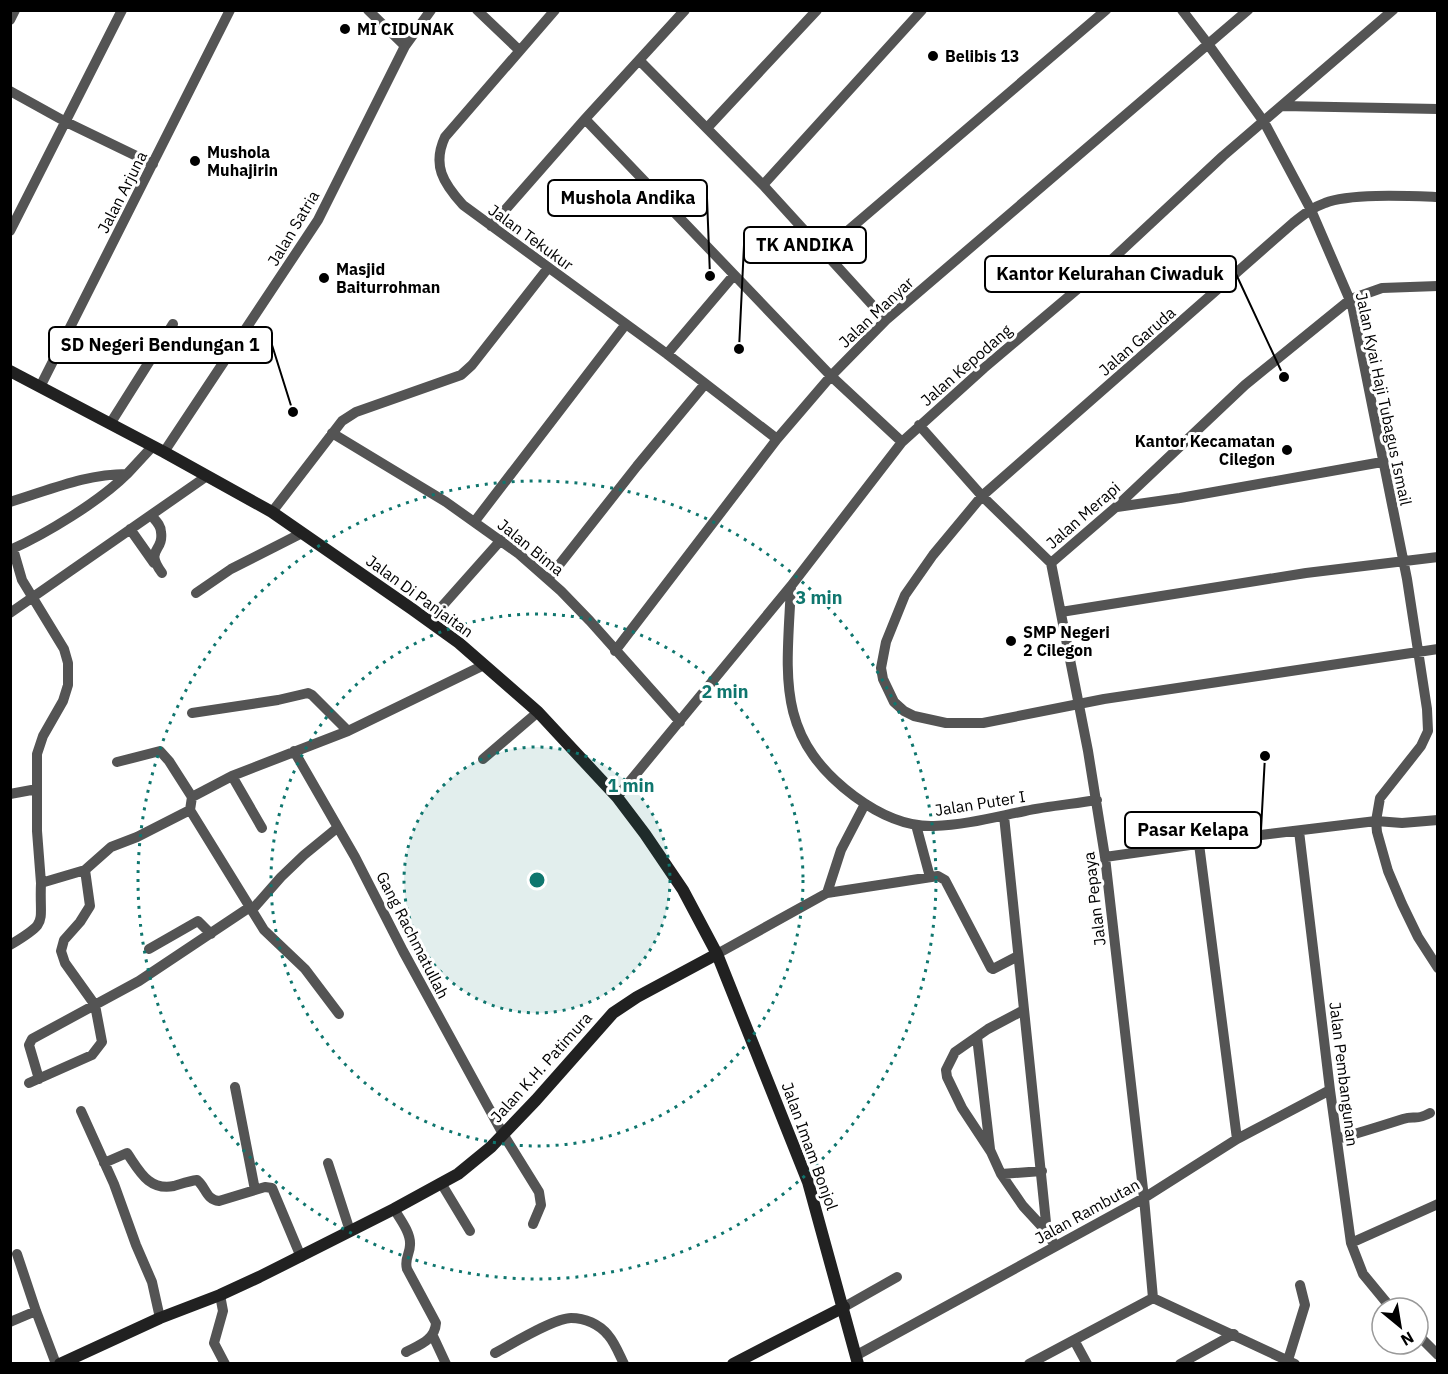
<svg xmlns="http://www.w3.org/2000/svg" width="1448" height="1374" viewBox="0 0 1448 1374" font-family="'IBM Plex Sans',sans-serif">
<rect width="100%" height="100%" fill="#fff"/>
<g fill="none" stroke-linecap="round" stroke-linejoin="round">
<path stroke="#545454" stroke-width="10" d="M368,10l37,36
M477,10l42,40
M555,10l-110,127c-13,28 -2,46 18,68l204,149 110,85
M1182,10l26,34 56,78 47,88 41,95 55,274 20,130 1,22 -7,15 -41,52 -4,23 1,11 11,39 14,33 16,33 20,31
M10,20l5,-10
M639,60l124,125 123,135
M10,91l56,31 87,42
M1283,106l155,3
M585,119l246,257 71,66
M707,128l110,-118
M763,185l159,-175
M1438,197c-28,-1 -88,-4 -113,6 -12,4 -22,12 -32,20l-311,273 -49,59 -28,40 -19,47 -5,26 2,11 11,23 10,9 10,5 32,7h37l121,-24 334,-50
M491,226l94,-107 100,-109
M10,231l112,-221
M824,251l282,-241
M667,354l67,-79
M40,387l190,-377
M110,424l63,-100
M919,425l63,71 69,67
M332,433l114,69 73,52 42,37 29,30 90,101
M164,452l154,-232 87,-174 26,-36
M10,502c40,-12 75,-28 117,-28l25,-27
M1117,507l63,-9 202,-36
M272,512l70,-91 14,-9 105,-37 11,-10 76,-97
M151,515c4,5 10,10 10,17 3,20 -17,17 1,41
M475,521l151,-197
M130,529l24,34
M13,549l9,31 42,69 4,14v22l-5,16 -20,35 -6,18v77l4,52
M10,550c36,-16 90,-49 117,-76
M1051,563l37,188 17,106 39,341 9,100
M1051,563l65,-56 129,-122 106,-86 31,-11 56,-2
M548,579l89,-113 68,-82
M791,586c-4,89 -17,150 63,210 23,17 52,31 80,30 31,-1 61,-9 91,-15 23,-5 48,-7 72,-11
M196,593l35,-24 71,-36
M1061,612l245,-39 132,-16
M10,613l197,-137
M429,621l72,-81
M615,651l162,-212 54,-63 55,-56 362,-310
M192,713l86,-13 30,-7 4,2 36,36
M294,751l61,106 48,94 100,183 36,58 2,13 -8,19
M483,759l55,-47
M117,762l43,-11 9,10 23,36
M232,776l30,52
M10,794l27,-5
M617,797l174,-211 111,-144 82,-74 122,-103 117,-109 170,-146
M190,810l74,120 41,39 34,45
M1004,816l43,416 8,14
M916,825l14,52
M1299,831l31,259 21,153 12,31 28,34
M1199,844l38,295
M1105,857l156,-22 115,-14 26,2 36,-3
M827,893l14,-43 24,-46
M252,910l29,-33 23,-22 33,-27
M10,945c40,-24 29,-20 31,-62l44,-13
M149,949l49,-28 13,13
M717,954l110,-61 111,-17 7,4 46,88 2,1 25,-13
M1024,1010l-36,19 -33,23 -9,18 1,7 15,31 29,44 10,22 22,32 24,26
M977,1037l13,112
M39,1079l-10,-34 3,-6 107,-58 111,-74
M29,1083l63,-28 10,-13 -7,-37 -30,-42 -4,-12 3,-11 16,-18 10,-16 -5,-36 26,-23 26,-10 53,-27 2,-13 40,-21 116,-45 136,-66
M235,1087l20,103
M81,1111l33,73 22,61 16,37 8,36
M1337,1139c22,-6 44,-13 66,-20 12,-4 13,2 27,-6
M104,1163l23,-10c12,17 21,38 47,33 7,-2 15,-5 23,-6 9,7 9,20 22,21l46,-14 7,1 29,69
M328,1163l22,68
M1001,1174l41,-3
M441,1183l29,48
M394,1209c6,10 17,24 16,36 0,9 -6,14 -3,24l29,54c-1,17 -17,22 -30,29
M1351,1243l87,-39
M17,1254l19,57 20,53
M220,1295l3,16 -9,32 11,21
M1153,1298l142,66
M844,1307l53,-30
M10,1322l26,-11
M1418,1335l20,20
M433,1336l13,28
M1074,1340l13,24
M495,1353c17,-9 59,-35 76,-35 14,0 28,6 37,17 7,8 11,19 16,29
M857,1355l287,-157 93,-59 93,-49
M1288,1360l17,-55 -5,-20
M1029,1364l124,-66
M1180,1364l54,-30"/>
<path stroke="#212121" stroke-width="12" d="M10,371l154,81 108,60 140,97 47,34 79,69 79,85 28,37 38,56 34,64 91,228 50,182
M60,1364l100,-46 60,-23 39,-18 135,-68 64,-35 33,-27 45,-47 77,-87 24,-16 80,-43
M733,1364l111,-57"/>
</g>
<circle cx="537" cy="880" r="133" fill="#0f766e" fill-opacity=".12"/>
<g fill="none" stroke="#0f766e" stroke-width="3" stroke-dasharray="3 6">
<circle cx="537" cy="880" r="133"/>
<circle cx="537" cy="880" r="266"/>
<circle cx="537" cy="880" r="399"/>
</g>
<g fill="#000" stroke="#fff" stroke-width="2">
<circle cx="345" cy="29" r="6"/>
<circle cx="933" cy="56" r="6"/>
<circle cx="195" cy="161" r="6"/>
<circle cx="324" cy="278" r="6"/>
<circle cx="1287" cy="450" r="6"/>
<circle cx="1011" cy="641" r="6"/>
</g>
<g text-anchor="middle" stroke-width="6" stroke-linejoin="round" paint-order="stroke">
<g font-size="16" font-weight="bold" fill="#000" stroke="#fff" text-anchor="start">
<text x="357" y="35">MI CIDUNAK</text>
<text x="945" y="62">Belibis 13</text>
<text x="207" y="158">Mushola<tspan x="207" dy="18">Muhajirin</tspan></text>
<text x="336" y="275">Masjid<tspan x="336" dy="18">Baiturrohman</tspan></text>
<text x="1275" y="447" text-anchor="end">Kantor Kecamatan<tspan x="1275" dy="18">Cilegon</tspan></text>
<text x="1023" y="638">SMP Negeri<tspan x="1023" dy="18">2 Cilegon</tspan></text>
</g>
<g font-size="16" fill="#000" stroke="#fff">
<text transform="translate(122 192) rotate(-63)" y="6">Jalan Arjuna</text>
<text transform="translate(293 228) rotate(-59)" y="6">Jalan Satria</text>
<text transform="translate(531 237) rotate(36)" y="6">Jalan Tekukur</text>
<text transform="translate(876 312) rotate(-43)" y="6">Jalan Manyar</text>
<text transform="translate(1137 341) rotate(-41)" y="6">Jalan Garuda</text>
<text transform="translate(966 365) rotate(-41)" y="6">Jalan Kepodang</text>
<text transform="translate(1384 399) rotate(78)" y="6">Jalan Kyai Haji Tubagus Ismail</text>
<text transform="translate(1083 515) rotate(-41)" y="6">Jalan Merapi</text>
<text transform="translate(531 547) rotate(39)" y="6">Jalan Bima</text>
<text transform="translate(420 596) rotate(36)" y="6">Jalan Di Panjaitan</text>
<text transform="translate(980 803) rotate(-9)" y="6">Jalan Puter I</text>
<text transform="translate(1094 899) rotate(-97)" y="6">Jalan Pepaya</text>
<text transform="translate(413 935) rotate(63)" y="6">Gang Rachmatullah</text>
<text transform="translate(541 1067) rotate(-48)" y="6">Jalan K.H. Patimura</text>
<text transform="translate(1344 1074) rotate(83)" y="6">Jalan Pembangunan</text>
<text transform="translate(810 1146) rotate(70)" y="6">Jalan Imam Bonjol</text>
<text transform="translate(1087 1211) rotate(-29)" y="6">Jalan Rambutan</text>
</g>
</g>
<circle cx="537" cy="880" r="9" fill="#0f766e" stroke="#fff" stroke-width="3"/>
<g font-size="18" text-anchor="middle" font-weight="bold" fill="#0f766e" stroke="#fff" stroke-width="6" stroke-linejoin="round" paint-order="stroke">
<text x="819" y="604">3 min</text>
<text x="725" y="698">2 min</text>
<text x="631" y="792">1 min</text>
</g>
<path fill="none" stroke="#000" stroke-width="2" d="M710 276L707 198M739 349L744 245M1284 377L1236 274M293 412L272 345M1265 756L1261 830"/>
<g fill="#000" stroke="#fff" stroke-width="2">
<circle cx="710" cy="276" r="6"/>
<circle cx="739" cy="349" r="6"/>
<circle cx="1284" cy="377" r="6"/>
<circle cx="293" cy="412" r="6"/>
<circle cx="1265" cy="756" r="6"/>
</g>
<g fill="#fff" stroke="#000" stroke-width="2">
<rect x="548" y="180" width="159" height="36" rx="6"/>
<rect x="744" y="227" width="122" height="36" rx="6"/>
<rect x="985" y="256" width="251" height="36" rx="6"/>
<rect x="49" y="327" width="223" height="36" rx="6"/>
<rect x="1125" y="812" width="136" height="36" rx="6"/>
</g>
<g font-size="18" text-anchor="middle" font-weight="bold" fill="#000">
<text x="628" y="204">Mushola Andika</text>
<text x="805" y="251">TK ANDIKA</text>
<text x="1110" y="280">Kantor Kelurahan Ciwaduk</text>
<text x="160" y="351">SD Negeri Bendungan 1</text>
<text x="1193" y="836">Pasar Kelapa</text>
</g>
<rect width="1448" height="1374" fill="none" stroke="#000000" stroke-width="24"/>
<g transform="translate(1400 1326) rotate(150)"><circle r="28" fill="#ffffff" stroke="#999999" stroke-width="1.5"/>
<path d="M0-4.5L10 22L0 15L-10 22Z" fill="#000000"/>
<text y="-9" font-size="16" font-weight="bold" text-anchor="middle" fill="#000000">N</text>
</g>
</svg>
